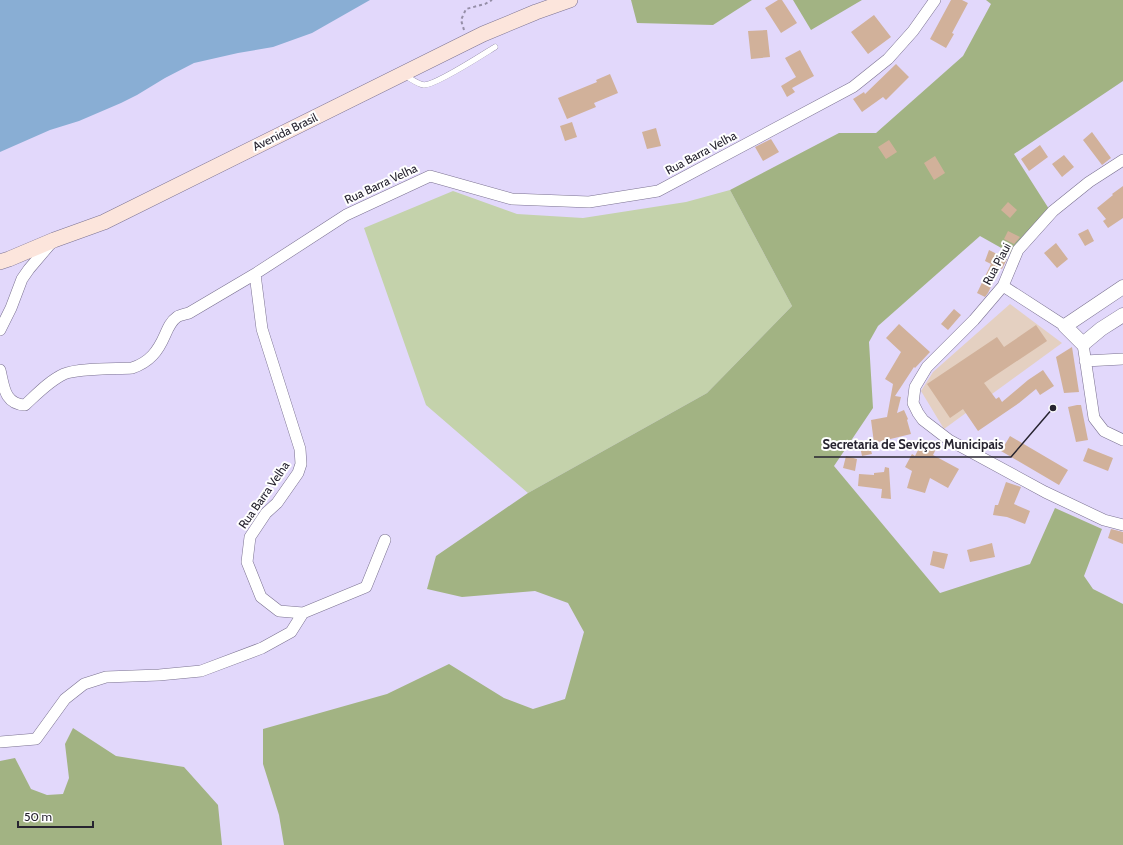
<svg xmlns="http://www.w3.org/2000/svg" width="1123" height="845" viewBox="0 0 1123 845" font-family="Cabin,sans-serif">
<rect width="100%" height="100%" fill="#e2d8fb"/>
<path fill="#e4d0c1" d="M1010,304l52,39 -118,86 -23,-38 12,-19z"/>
<path fill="#c4d2ab" d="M730,190l62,116 -85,87 -179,100 -102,-88 -62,-177 89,-37 64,23 66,4 103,-16z"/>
<path fill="#a2b383" d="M631,0h121l-39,25 -76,-2z
M793,0h69l-51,30z
M986,0h137v81l-109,73 35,55 -37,45 -32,-18 -102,90 -9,16 4,66 -39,58 106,127 90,-29 25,-56 47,21 -18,47 9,13 30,15v241h-839l-5,-30 -16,-51v-35l124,-35 62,-30 55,34 29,11 32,-10 19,-67 -16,-29 -33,-12 -73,6 -35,-8 9,-33 92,-63 179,-100 85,-87 -62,-116 109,-57h37l87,-77 28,-52z
M73,728l43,28 68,11 34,38 4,40h-222v-84l15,-3 16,31 16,6 16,-1 6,-16 -4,-34z"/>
<path fill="#89aed4" d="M0,0h370l-58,33 -39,14 -35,6 -44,10 -29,15 -28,17 -16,8 -42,18 -29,9 -50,22z"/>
<path fill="#d1b19a" d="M778,0h4l15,23 -16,10 -16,-25z
M951,0h11l6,3 -16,30 2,1 -8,14 -16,-9z
M874,15l17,22 -23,17 -17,-22z
M767,30l3,27 -19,2 -3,-28z
M800,50l14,26 -22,12 3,4 -8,5 -6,-11 15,-9 -11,-19z
M896,64l13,13 -23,23 -3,-3 -21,15 -9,-13 11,-7 1,2z
M610,74l8,19 -24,10 2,4 -29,12 -9,-21 39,-16 -1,-2z
M572,122l5,15 -12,4 -5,-15z
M656,128l5,18 -14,3 -5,-17z
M1092,132l19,26 -9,7 -19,-25z
M771,139l8,13 -16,9 -8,-14z
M889,140l8,12 -11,7 -8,-12z
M1040,145l8,12 -19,14 -8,-12z
M1064,155l10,12 -12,10 -10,-13z
M935,156l10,17 -11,7 -10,-17z
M1123,186v32l-15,10 -5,-7 3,-2 -9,-11 16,-13 -1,-1z
M1008,202l9,8 -7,8 -9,-8z
M1088,229l6,12 -9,5 -7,-12z
M1008,231l12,6 -6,7 -10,-5z
M1056,243l12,16 -11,9 -13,-15z
M989,250l18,9 -5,10 -2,-1 -12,25 -3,4 -8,-4 14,-29 -6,-3z
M954,309l7,6 -13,15 -7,-6z
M899,324l31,28 -15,16 -1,-1 -19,29 6,1 -4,16 7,-3 4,9 -1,1 4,14 -37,9 -3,-23 16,-3 6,-33 -8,-5 16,-27 -15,-14z
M1036,325l11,16 -63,42 12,16 3,-2 3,5 26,-22 15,-10 11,16 -14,9 -4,-6 -17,14 -41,28 -15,-22 -13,9 -23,-34 70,-47 7,10z
M1072,347l7,45 -15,1 -8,-36z
M1077,405h4l7,35 -12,2 -8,-35z
M1010,436l58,34 -9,15 -58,-34z
M868,440l4,14 -10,2 -3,-14z
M923,440l14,7 -4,8 26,14 -11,19 -18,-10 -5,15 -18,-5 5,-17 -7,-4 7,-13 3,2z
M1088,448l25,10 -5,13 -25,-10z
M846,456l11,3 -2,12 -12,-3z
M885,467l4,1 2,31 -10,-1 1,-9 -24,-3 1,-12 15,1v-2l10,-1z
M1006,482l15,5 -7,17 16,7 -5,13 -18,-7 -14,-2 2,-10h3z
M1111,529l12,3v12l-15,-6z
M992,543l3,14 -25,5 -3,-12z
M933,551l15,3 -4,15 -14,-4z"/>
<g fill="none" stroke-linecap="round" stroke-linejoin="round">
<g stroke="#7b7291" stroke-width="6">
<path id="service" d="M404,75c6,3 13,9 20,10 12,0 58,-30 71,-38"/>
</g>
<g stroke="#7b7291" stroke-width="12">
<path id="minor" d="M1123,160l-34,22 -36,29 -35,39 -15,36 -29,34 -47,47 -12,20 -2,16 5,10 5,7 26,20 96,52 59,28 19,5
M1003,286l62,40
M0,330l11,-22 11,-29 7,-10 23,-27
M1083,344l11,74 10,13 19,9
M1085,361l38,-2
M0,370c4,16 4,34 25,35 12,-11 24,-24 39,-31 14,-6 51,-5 68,-6 18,-6 26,-17 33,-33 3,-7 6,-14 12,-18 3,-2 9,-3 12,-4l66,-39
M385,540l-19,47 -63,26 -24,-2 -18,-14 -14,-35 3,-25 16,-24 11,-10 21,-30 3,-9 -1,-15 -38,-120 -7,-55 91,-59 84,-39 82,23 77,3 69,-11 195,-104 35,-28 25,-28 22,-31
M0,742l36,-3 29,-40 19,-15 22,-7 53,-2 42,-4 61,-23 29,-16 12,-19"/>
</g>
<g stroke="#7b7291" stroke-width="15">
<path id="tertiary" d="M1123,287l-58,39 18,18 18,-15 22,-14"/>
</g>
<g stroke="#7b7291" stroke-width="16">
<path id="secondary" d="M0,262l9,-3 45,-19 50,-18 379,-188 53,-22 34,-12"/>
</g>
<path stroke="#958ea7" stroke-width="2" stroke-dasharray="3 3" stroke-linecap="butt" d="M464,30l-3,-10 5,-11 19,-5 7,-4"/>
<use href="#service" stroke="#fff" stroke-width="5.5"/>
<use href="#minor" stroke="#fff" stroke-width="11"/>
<use href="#tertiary" stroke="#fff" stroke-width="14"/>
<use href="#secondary" stroke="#fce5dc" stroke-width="15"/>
</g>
<g text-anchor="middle" stroke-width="4" stroke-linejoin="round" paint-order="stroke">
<g font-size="12" fill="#272430" stroke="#fff">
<text transform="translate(285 132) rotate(-26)" y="4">Avenida Brasil</text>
<text transform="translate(701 153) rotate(-28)" y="4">Rua Barra Velha</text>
<text transform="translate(381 184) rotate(-25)" y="4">Rua Barra Velha</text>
<text transform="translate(997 264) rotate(-62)" y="4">Rua Piaui</text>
<text transform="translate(264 495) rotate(-55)" y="4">Rua Barra Velha</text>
</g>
</g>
<path fill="none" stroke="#272430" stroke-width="1.5" d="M1053 408L1011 457H814"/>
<circle fill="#272430" stroke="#fff" stroke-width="1.5" cx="1053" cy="408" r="4"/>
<g font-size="13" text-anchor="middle" font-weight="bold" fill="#272430" stroke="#fff" stroke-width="4" stroke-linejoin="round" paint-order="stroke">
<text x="913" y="449">Secretaria de Seviços Municipais</text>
</g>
<path d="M18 821v6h75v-6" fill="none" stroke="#272430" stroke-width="2"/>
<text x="24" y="821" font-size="12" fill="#272430" stroke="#ffffff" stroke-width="3" paint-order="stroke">50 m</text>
</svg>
